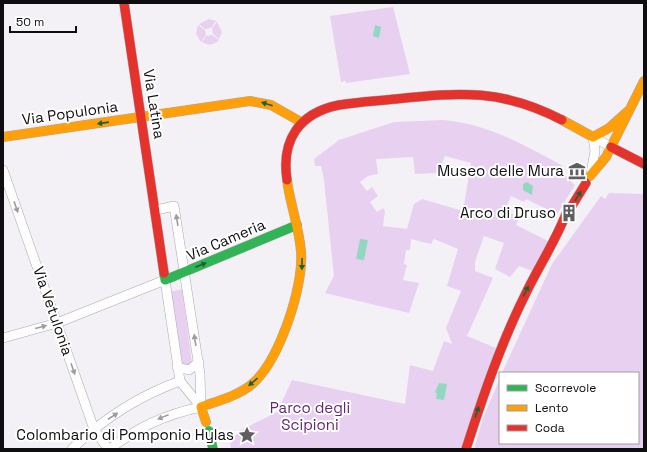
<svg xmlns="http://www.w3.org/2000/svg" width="647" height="452" viewBox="0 0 647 452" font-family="'Space Grotesk',sans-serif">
<rect width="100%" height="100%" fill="#f4f1f6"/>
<path fill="#e8d0f0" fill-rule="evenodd" d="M393,7l17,67 -64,9v-2l-5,1 -11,-66z
M209,19l7,2 -5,7 -6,1 -6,-5z
M217,22l5,10 -3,7 -6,-5 -1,-6z
M198,25l7,5 1,5 -5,7 -5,-8z
M212,35l7,5c-5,5 -11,6 -17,2l4,-6z
M443,120c45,4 82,25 120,46l-1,7 13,12 -18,29 -31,-15 -2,3 -13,-6 -6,14 14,8 -3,7 34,17 -15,30 -16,-6 -9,11 -15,-8 9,-26 -20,-7 -9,26v9l18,7 -26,58 29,12 -35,101h-230l-1,-5 9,-13 38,-19 15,-32 113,24 5,-39 23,6 11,-30 8,3 -6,-16 15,-37 -14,-5 11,-37 -24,-10 -3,5 -20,-5 -1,11h-4l-2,14 3,1 -4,15 16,3 -10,30 -84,-20 9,-17 -10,-96 -3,-14h-6l-1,-7 25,-19 55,-18zM445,156l26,7 -8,48 -41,-12 -8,5 -7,25 -24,-3 2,-15 -2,-3 -6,4 -7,-10 8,-6 -6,-9 -5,4 -7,-9 8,-6 10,-2 -2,-15 37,-2 2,17 23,-1z
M609,193l35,1v255h-170l9,-31 17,-40v65h138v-70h-136l50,-109 49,-68 4,3z
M182,289l10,74 -4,4 -8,-1 -10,-74z"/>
<path fill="#92d8c1" d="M375,25l6,2 -2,11 -6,-2z
M527,182l6,4 -1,9 -9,-5v-6z
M360,239l8,1 -4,20 -8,-1z
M439,383l8,1 -3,16 -8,-1 1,-5 -2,-2z"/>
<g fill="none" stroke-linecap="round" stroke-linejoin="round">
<g stroke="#abaaac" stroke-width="10">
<path id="street" d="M593,137l18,10
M3,170l91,259 14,20
M591,173l4,-22 -2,-14
M156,210l18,-4 26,168 1,33
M3,338l54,-15 108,-43 15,101 21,26
M177,367l12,3 10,-8
M72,449c30,-30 69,-54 108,-68
M110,449c27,-22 57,-35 91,-42"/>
</g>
<g stroke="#abaaac" stroke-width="10">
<path id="fast" d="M164,273l1,7 132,-55
M209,431l4,18"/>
</g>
<g stroke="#abaaac" stroke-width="10">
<path id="slow" d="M562,120l31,17 16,-9 19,-17
M3,137l247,-36 21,4 30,17
M590,176l16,-19 38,-76
M206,422l-5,-15c17,-6 36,-11 50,-22 28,-23 53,-98 50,-134 -2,-24 -11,-47 -14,-71"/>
</g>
<g stroke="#abaaac" stroke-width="10">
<path id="jam" d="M124,3l40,270
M611,147l33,17
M287,180c-6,-40 12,-67 52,-75 19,-3 38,-4 57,-6 65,-7 107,-10 166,21
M570,209l16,-26
M466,449c17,-53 35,-106 60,-156 13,-27 29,-51 40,-79"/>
</g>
<use href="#street" stroke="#fdfdfe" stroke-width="9"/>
<use href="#fast" stroke="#30b455" stroke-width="9"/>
<use href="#slow" stroke="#ff9f0a" stroke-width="9"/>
<use href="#jam" stroke="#e5322d" stroke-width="9"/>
</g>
<defs><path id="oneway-solid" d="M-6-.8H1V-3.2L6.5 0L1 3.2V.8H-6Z"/></defs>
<g fill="#1f6032">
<use href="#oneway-solid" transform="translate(267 104) rotate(-162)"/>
<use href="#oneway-solid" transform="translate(103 123) rotate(172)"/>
<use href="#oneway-solid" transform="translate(578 196) rotate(-57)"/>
<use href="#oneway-solid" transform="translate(302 264) rotate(91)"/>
<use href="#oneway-solid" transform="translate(201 265) rotate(-23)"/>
<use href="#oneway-solid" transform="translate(526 291) rotate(-62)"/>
<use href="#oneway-solid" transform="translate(253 382) rotate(140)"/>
<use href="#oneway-solid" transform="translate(477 412) rotate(-71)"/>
</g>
<g fill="#9d9d9e">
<use href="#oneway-solid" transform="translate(16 207) rotate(71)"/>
<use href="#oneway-solid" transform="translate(177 220) rotate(-99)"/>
<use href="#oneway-solid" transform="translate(41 327) rotate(-15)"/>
<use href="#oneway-solid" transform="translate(195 340) rotate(-99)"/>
<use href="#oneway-solid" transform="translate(73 369) rotate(71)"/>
<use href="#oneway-solid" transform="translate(113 416) rotate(-33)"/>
<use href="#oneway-solid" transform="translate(163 417) rotate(158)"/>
</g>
<defs>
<g id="museum-bare" transform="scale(1.38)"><path d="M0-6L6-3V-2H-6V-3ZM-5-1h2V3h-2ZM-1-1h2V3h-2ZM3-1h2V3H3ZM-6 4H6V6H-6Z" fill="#5e5d60" stroke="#fff" stroke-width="2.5" paint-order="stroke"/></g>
<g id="building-bare" transform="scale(1.38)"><path d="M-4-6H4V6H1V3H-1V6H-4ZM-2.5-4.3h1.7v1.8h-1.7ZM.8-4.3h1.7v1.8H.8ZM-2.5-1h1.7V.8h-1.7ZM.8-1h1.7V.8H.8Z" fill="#5e5d60" stroke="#fff" stroke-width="2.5" paint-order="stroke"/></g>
<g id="sight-bare" transform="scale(1.38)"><path d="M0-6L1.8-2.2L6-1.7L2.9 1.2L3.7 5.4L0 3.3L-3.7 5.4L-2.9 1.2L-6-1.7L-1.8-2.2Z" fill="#5e5d60" stroke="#fff" stroke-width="2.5" paint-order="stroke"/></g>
</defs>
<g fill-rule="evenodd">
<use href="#museum-bare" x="577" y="171"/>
<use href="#building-bare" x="569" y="213"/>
<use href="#sight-bare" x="247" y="435"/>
</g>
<g text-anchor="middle" stroke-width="4" stroke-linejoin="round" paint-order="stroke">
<g font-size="15" fill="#0e0d0f" stroke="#fff">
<text transform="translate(154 104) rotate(81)" y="5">Via Latina</text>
<text transform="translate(70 113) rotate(-8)" y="5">Via Populonia</text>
<text transform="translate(226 240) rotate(-23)" y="5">Via Cameria</text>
<text transform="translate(53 311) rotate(71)" y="5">Via Vetulonia</text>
</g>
<g font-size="15" fill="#0e0d0f" stroke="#fff" text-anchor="end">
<text x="564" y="176">Museo delle Mura</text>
<text x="556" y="218">Arco di Druso</text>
<text x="234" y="440">Colombario di Pomponio Hylas</text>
</g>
<g font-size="15" fill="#642675" stroke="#fff">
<text x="310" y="413">Parco degli<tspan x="310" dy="17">Scipioni</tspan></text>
</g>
</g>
<rect width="647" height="452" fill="none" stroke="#0e0d0f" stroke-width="8"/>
<rect x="499" y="372" width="140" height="72" fill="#ffffff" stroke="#9f9e9f"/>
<rect x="507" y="385" width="20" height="6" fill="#30b455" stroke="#9f9e9f"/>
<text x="535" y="392" font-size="12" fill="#0e0d0f">Scorrevole</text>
<rect x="507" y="405" width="20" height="6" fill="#ff9f0a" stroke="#9f9e9f"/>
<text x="535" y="412" font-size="12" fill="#0e0d0f">Lento</text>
<rect x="507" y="425" width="20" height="6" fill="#e5322d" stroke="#9f9e9f"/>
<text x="535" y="432" font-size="12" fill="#0e0d0f">Coda</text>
<path d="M10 26v6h66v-6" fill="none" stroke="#0e0d0f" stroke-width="2"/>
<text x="16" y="26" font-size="12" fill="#0e0d0f" stroke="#ffffff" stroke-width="3" paint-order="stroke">50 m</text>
</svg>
